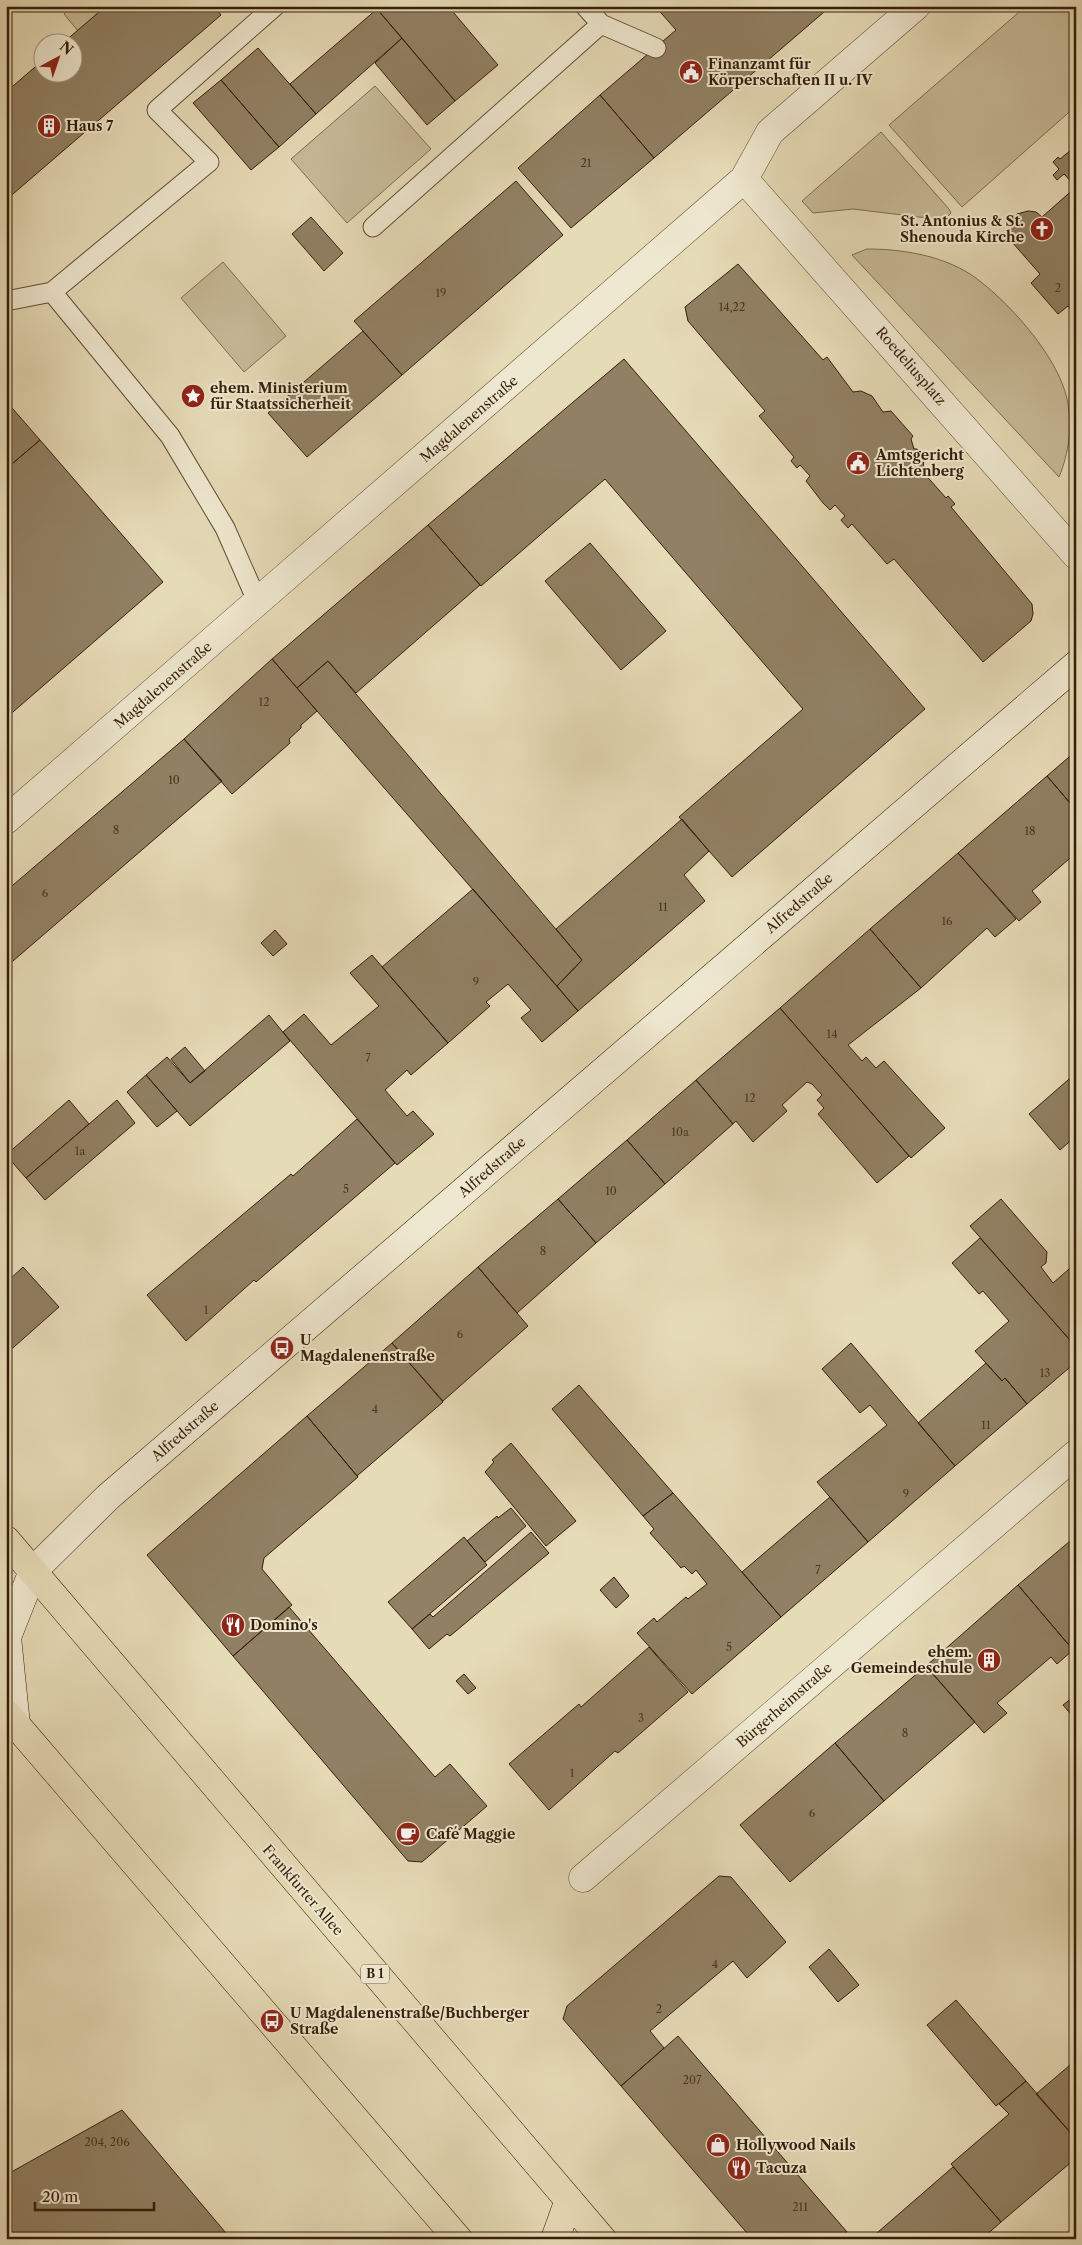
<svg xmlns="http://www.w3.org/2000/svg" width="1082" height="2245" viewBox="0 0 1082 2245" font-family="'Libre Caslon Text',serif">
<rect width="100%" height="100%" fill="#e6dbb7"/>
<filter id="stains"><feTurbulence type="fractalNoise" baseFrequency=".004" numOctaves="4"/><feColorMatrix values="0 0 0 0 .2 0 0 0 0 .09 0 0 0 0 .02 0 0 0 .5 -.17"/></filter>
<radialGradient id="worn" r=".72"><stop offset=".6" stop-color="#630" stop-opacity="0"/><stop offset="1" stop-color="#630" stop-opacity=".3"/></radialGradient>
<path fill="#c8bb99" stroke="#7e6c51" d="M68,6h38l-28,25 -14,-17 5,-5z
M1026,6h50v100l-114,101 -73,-82z
M375,86l56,63 -84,74 -56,-64z
M881,132l68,77 2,4 -7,7 -91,-11 -40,4 -11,-12z
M867,249c34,0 73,6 103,25 36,24 88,82 97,125 6,26 2,54 -8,78l-207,-222z
M223,262l63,74 -42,36 -63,-74z"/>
<path fill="#918063" stroke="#341e09" d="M106,6h108l7,9 -215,185v-108l36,-31v11h30v-30h-8z
M380,6h68l50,59 -43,36 -78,-92z
M655,6h176l-177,152 -54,-63 76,-65z
M377,9l25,29 -86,76 -26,-30z
M402,38l53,63 -28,24 -52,-62z
M258,48l58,66 -37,33 -58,-67z
M221,80l58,67 -28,23 -58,-67z
M600,95l54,63 -83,70 -53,-60z
M1076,146v170l-8,-10 -10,8 -27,-31 9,-9 -28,-32 -4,-11 1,-7 8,-10 11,-3 8,1 6,5 34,-30 -12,-13 -7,6 -4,-5 6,-6 -6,-7 5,-5 2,2z
M516,181l47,54 -161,140 -48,-54z
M311,217l32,36 -19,18 -32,-37z
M738,264l85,96 4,-3 26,35 8,-1 11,5 11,16 8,-1 22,25 -2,3 3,10h3l7,8 -1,15 23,26 2,-2 7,8 -4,3 81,97 1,10 -2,7 -48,41 -89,-103 -7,5 -35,-40 -4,4 -7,-8 4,-4 -10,-11 -5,5 -7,-7 -17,-22 4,-5 -10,-11 -3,3 -6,-7 3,-4 -35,-41 6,-5 -77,-90 -3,-14z
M363,331l39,44 -95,82 -39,-44z
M624,359l301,350 -193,168 -53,-60 124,-108 -198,-230 -124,107 -53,-61z
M6,401l34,39 -34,29z
M40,440l123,142 -157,136v-249z
M428,525l52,60 -124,108 -28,-32 -31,27 -25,-29z
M590,543l76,88 -45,39 -76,-89z
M272,659l45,52 -16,14v3l-12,11 1,4 -58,51 -48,-55z
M328,661l254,299 -25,26 -260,-298z
M184,739l38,42 -216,186v-76z
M1076,751v59l-29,-34z
M1047,776l29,34v43l-44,38 9,11 -22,19 -61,-68z
M682,819l27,32 -25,24 21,26 -127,110 -21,-25 25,-26 -26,-31z
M958,853l58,66 -21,18 -8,-9 -66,60 -51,-59z
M473,889l105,122 -36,31 -21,-24 10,-8 -23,-26 -22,18 4,4 -42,37 -66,-76z
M870,929l51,59 -73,57 14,16 4,-4 10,11 8,-7 61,67 -34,30 -131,-150z
M275,930l12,14 -14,12 -12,-13z
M372,955l76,88 -37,32 -4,-5 -22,20 22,26 6,-5 21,23 -37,31 -114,-133 21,-18 27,31 48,-39 -29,-33z
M780,1008l129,148 -32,27 -59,-69 6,-6 -7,-8 5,-5 -10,-11 -5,-2 -25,23 5,6 -34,31 -17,-21 -3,3 -37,-44z
M269,1015l21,26 -100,85 -44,-51 21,-18 23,26z
M185,1047l20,24 -15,12 -19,-24z
M1076,1073v63l-16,14 -31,-36z
M146,1075l31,36 -20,16 -30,-35z
M696,1080l37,44 -68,60 -38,-44z
M69,1100l20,24 -63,54 -20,-23z
M117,1100l18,23 -90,77 -19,-22z
M357,1119l38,44 -139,119 -2,-2 -68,61 -39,-46 144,-121 2,2z
M627,1140l38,44 -69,59 -38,-44z
M558,1199l38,44 -79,70 -39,-46z
M1001,1199l46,53 -1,11 -5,4 12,16 23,-20v84l-106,-121z
M980,1238l96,109v15l-49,42 -22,-26 -3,3 -27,-30 34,-30 -26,-30 -4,3 -27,-31z
M23,1267l36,40 -53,47v-75l2,2z
M478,1267l50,59 -85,75 -51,-58z
M392,1343l51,59 -86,74 -50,-60z
M851,1343l104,123 -87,76 -51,-60 70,-57 -17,-20 -10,8 -38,-44z
M986,1363l16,18 3,-3 22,26 -72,62 -37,-43z
M579,1385l94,108 -30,23 -91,-107z
M307,1416l51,61 -94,81 -2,11 30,36 -59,51 -86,-101z
M511,1443l65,78 -30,25 -61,-74 9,-10 -2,-2z
M673,1493l108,124 -89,77 -55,-61 17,-15 3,4 29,-25 2,2 19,-15 -11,-14 -4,4 -8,-8 -3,2 -31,-35 4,-4 -11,-13z
M830,1497l38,45 -87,75 -39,-45z
M511,1508l15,18 -41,36 -18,-21 30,-25 1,2z
M531,1532l18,21 -99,83 -3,-2 -18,15 -17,-20 18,-15 3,3z
M1076,1536v101l-8,7 -50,-59z
M464,1537l23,28 -75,64 -24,-27z
M614,1577l15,19 -13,12 -16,-18z
M1018,1585l55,65 -16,14 -6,-7 -54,46 10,10 -23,20 -58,-67z
M289,1607l146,170 15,-13 37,42 -65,56 -14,-1 -175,-205z
M649,1647l39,45 -70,61 -3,-2 -66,59 -40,-46 70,-60 2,3z
M926,1666l49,56 -91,79 -49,-58z
M464,1674l12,14 -8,6 -12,-13z
M1076,1695v25l-13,-15z
M835,1743l49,58 -94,81 -50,-57z
M719,1876l12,1 55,65 -39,36 -14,-17 -83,70 14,17 -43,38 -58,-67 4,-13z
M829,1949l30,36 -21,17 -29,-35z
M956,2000l70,81 -30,25 -69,-81z
M678,2036l169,196 -8,7h-87l-131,-153z
M1076,2060v79l-40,-45z
M1026,2081l50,58v19l-75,64 -50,-58 58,-50 -10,-10z
M122,2110l109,129h-225v-64z
M953,2167l48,55 -19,17h-112z"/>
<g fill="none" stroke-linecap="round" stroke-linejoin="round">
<g stroke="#604d34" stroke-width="21">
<path id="lane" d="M585,6l16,18 55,24
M373,227l228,-203
M52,292l118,144 55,92 33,75
M6,301l46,-9 157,-130 -52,-52 118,-104"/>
</g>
<g stroke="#604d34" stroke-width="29">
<path id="street" d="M744,179l332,376
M6,820l738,-641 26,-47 146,-126
M583,1878l493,-424"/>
</g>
<g stroke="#341e09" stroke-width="29">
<path id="secondary" d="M16,1725l-9,-88 26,-66 75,-74 968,-832"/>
</g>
<g stroke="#341e09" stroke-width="29">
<path id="primary" d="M6,1540l596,699
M6,1713l452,526
M555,2239l14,-39"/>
</g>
<use href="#lane" stroke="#efe8d0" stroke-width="19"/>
<use href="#street" stroke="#efe8d0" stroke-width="28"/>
<use href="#secondary" stroke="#efe8d0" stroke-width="28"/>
<use href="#primary" stroke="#e6dbb7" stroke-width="28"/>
</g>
<defs>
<g id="civic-disc" transform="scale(1.25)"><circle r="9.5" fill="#8f2418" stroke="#efe8d0"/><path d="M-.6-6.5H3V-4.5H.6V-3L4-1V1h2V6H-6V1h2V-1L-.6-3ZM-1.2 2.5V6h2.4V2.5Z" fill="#fff"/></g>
<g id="building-disc" transform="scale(1.25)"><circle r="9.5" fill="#8f2418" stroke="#efe8d0"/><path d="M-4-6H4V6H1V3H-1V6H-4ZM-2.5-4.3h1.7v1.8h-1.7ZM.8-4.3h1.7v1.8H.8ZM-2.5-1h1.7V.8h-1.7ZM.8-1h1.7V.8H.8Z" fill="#fff"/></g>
<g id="church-disc" transform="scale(1.25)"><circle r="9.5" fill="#8f2418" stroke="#efe8d0"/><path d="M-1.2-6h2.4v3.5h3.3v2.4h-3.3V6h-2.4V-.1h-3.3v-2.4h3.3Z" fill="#fff"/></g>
<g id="sight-disc" transform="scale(1.25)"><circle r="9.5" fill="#8f2418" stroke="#efe8d0"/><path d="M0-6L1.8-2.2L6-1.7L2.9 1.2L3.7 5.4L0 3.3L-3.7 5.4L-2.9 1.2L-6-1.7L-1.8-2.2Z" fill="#fff"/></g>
<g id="bus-disc" transform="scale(1.25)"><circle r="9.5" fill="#8f2418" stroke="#efe8d0"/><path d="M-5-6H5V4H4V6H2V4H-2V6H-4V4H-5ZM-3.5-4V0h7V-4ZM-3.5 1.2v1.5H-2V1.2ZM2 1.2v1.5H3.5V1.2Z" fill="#fff"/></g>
<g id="restaurant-disc" transform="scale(1.25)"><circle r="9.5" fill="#8f2418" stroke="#efe8d0"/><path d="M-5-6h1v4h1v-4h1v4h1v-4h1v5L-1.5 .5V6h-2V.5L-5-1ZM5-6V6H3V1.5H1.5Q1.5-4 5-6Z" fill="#fff"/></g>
<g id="cafe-disc" transform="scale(1.25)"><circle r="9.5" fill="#8f2418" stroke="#efe8d0"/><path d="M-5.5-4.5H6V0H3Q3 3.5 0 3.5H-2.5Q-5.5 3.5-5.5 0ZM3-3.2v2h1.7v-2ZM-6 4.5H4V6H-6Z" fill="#fff"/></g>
<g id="shop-disc" transform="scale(1.25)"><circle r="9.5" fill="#8f2418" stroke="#efe8d0"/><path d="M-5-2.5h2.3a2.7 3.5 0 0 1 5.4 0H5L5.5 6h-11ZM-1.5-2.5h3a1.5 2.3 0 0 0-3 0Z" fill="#fff"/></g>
</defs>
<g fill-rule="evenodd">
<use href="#civic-disc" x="691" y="72"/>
<use href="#building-disc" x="49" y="126"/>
<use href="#church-disc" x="1042" y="229"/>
<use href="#sight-disc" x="193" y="396"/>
<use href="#civic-disc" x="858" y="463"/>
<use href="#bus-disc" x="282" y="1348"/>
<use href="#restaurant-disc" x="233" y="1625"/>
<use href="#building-disc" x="989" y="1660"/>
<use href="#cafe-disc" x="408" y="1834"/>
<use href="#bus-disc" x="272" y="2021"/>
<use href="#shop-disc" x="718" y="2145"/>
<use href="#restaurant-disc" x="739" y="2168"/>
</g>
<g text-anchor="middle" stroke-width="4" stroke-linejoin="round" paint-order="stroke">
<g font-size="11" fill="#4b3620">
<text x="586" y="167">21</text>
<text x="1058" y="292">2</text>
<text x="441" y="297">19</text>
<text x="732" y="311">14,22</text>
<text x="264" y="706">12</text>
<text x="174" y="784">10</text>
<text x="116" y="834">8</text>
<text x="1030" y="835">18</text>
<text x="45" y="897">6</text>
<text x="663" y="911">11</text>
<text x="947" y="925">16</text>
<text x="476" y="986">9</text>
<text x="832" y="1038">14</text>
<text x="368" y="1062">7</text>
<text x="750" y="1102">12</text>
<text x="680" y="1136">10a</text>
<text x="80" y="1155">1a</text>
<text x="346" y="1193">5</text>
<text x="611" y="1195">10</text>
<text x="543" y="1255">8</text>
<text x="206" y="1314">1</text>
<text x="460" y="1338">6</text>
<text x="1045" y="1377">13</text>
<text x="375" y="1413">4</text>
<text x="986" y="1429">11</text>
<text x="906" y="1498">9</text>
<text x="818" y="1574">7</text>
<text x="729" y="1651">5</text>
<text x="641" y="1722">3</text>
<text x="905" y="1737">8</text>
<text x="572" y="1777">1</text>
<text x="812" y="1817">6</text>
<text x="715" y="1968">4</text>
<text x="659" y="2013">2</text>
<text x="692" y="2084">207</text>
<text x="107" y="2146">204, 206</text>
<text x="800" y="2211">211</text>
</g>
<rect fill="#efe8d0" stroke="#6c5b45" stroke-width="1" x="361" y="1964.5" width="28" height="19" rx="4"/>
<g font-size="12" font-weight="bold" fill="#341e09">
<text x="375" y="1978">B 1</text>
</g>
<g font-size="14" font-weight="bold" fill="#341e09" stroke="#efe8d0" text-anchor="start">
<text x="708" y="69">Finanzamt für<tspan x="708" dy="16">Körperschaften II u. IV</tspan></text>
<text x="66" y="131">Haus 7</text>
<text x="1024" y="226" text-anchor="end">St. Antonius &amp; St.<tspan x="1024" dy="16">Shenouda Kirche</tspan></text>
<text x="210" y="393">ehem. Ministerium<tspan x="210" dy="16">für Staatssicherheit</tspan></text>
<text x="876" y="460">Amtsgericht<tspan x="876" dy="16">Lichtenberg</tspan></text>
<text x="300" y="1345">U<tspan x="300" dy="16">Magdalenenstraße</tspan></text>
<text x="250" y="1630">Domino's</text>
<text x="972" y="1657" text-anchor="end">ehem.<tspan x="972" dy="16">Gemeindeschule</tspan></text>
<text x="426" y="1839">Café Maggie</text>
<text x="290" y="2018">U Magdalenenstraße/Buchberger<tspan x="290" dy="16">Straße</tspan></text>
<text x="736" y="2150">Hollywood Nails</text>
<text x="756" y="2173">Tacuza</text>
</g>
<g font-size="14" fill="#341e09" stroke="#efe8d0">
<text transform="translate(911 366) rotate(49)" y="5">Roedeliusplatz</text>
<text transform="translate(469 419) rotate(-41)" y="5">Magdalenenstraße</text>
<text transform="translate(163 685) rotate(-41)" y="5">Magdalenenstraße</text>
<text transform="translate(799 903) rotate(-41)" y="5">Alfredstraße</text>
<text transform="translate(492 1167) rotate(-41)" y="5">Alfredstraße</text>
<text transform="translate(185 1431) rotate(-41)" y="5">Alfredstraße</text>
<text transform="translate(784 1705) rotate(-41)" y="5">Bürgerheimstraße</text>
<text transform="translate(303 1890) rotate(49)" y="5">Frankfurter Allee</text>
</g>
</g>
<rect width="1082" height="2245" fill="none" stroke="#e6dbb7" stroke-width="25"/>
<rect x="8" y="8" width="1067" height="2230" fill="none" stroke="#341e09" stroke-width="2.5"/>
<rect x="12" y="12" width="1057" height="2220" fill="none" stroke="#341e09"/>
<g transform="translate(58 58) rotate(40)"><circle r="24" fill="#efe8d0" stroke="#a49780"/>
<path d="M0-4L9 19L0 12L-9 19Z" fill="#8f2418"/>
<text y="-8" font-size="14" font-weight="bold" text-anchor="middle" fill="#341e09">N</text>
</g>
<path d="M35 2202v8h119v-8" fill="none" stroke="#341e09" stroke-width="2.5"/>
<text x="42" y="2202" font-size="15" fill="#341e09" stroke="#efe8d0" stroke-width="4" paint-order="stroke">20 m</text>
<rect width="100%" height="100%" filter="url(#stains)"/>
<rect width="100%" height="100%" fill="url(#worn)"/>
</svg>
